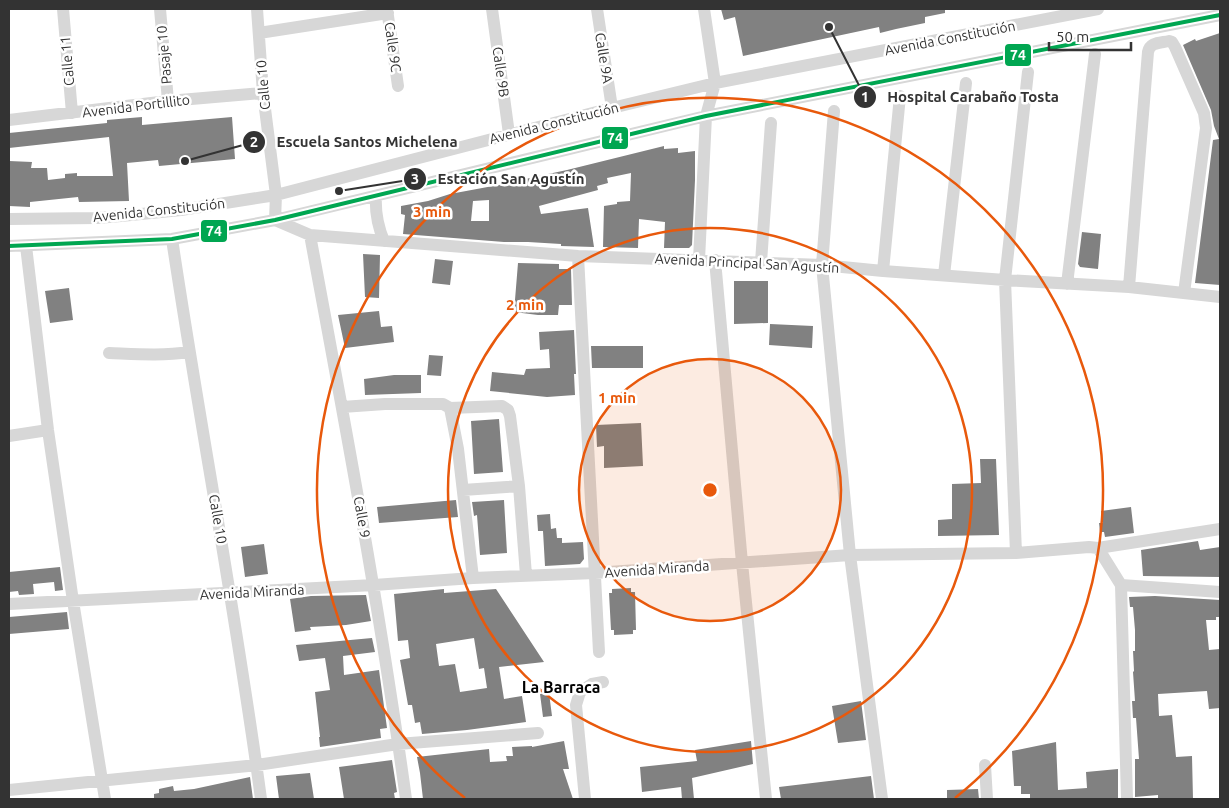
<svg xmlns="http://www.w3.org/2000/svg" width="1229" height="808" viewBox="0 0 1229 808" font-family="Ubuntu,sans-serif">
<rect width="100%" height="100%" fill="#fff"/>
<path fill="#818181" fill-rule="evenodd" d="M721,9h224v4l-20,4v6l-29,6 -16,4 -1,-6 -136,29 -8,-39 -11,3z
M1220,33v252l-25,-2 18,-143 6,-1 -5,-13 -3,-16 -28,-65 12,-6 1,2z
M142,117v8l90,-8 3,42 -76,7 -1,-6 -31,3 2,38 -50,1 -1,-5 -48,5v5l-21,-1v-45l23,1 -1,6h16l1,12 17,-2v-4l12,-1v3h36l-4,-39 -100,11v-15l98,-10v-3z
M664,146v3l14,-1v5l17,-2v29l-3,65 -3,3h-25l1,-26 -26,-3 -1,29 -35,-1 1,-41 13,-2v-2l13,-1 1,-28 -24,5 1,5 -11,3 1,4 -59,16 2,8 47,-6 6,39 -33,-1v-2l-33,-2h-24l-101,-8 2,-19 -4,-1v-8l27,-5 22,-7 59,-11 25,-6 33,-7zM489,200v21h-18l2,-20z
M1082,232l19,2 -3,35 -18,-2 -2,-3z
M363,254l17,1 -1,43 -14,-1z
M435,259l18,2 -3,24 -18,-2z
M518,263l41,1v5h12l1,36h-13l-1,10h-20l-24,-3z
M734,281h34v42l-34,1z
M69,288l4,32 -23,3 -5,-32z
M379,311l2,16 11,-1 2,16 -49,6 -7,-33z
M770,324l43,2 -1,22 -43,-3z
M574,330l2,44h-2l1,21 -28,2 -57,-6 2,-19 32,3 2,-6 24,-1 -1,-19 -9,1 -1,-18z
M591,346h52v22h-51z
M429,355l14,1 -2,20 -14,-1z
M394,375h27v18l-56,2 -1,-16z
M499,419l4,53 -29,2 -3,-53z
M641,423l2,43 -39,2v-22l-7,1 -1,-22z
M980,459h16l3,76 -61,1v-16l14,-1v-35l29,-1z
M456,500l2,17 -79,6 -2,-16z
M504,500l3,53 -27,2 -3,-40 -3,1 -2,-14z
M1131,507l3,26 -29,4 -1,-5h-4l-1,-9h4l-2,-12z
M550,514l1,15 5,-1 1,10h5v5l21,-1 1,17 -4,5 -35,2 -2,-35h-5l-1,-16z
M1198,541l2,9 20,-3v30l-77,-1 -2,-26z
M264,544l4,30 -23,3 -4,-30z
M60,567l3,23 -8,1 -1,-9 -21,2 1,10 -15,1 -1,-4 -9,1v-20z
M631,588v4h4l1,38h-3v4l-19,1v-5h-3l-2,-37h3v-4z
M444,589v4l52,-4 48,73 -45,5 5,32 18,-3 4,26 -59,8 -45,4 -2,-12 -5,1 -3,-18h-4l-8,-45 10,-2 -2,-18 -10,1 -4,-47zM474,638l5,31 5,-1 3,20 -27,4 -5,-28 -16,2 -3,-22z
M366,595l5,26 -25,4 -36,2 1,3 -16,2 -5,-33 21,-3z
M1155,596l65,4v17h-4v3h-10l3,30 11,-1v59l-11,1 -2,-18 -49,3 1,22 13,-1 4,42 16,-1 1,43h-35v-4l-23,2v-38h4l-3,-41h-3l-1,-17h3l-2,-29 1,-1 -1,-20h2v-21l-2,-23h-3l-1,-10z
M67,612l2,17 -60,5v-17z
M372,638l3,14 -32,4 1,19 35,-5 8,58 -7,1 1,9 -61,9 -1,-10h1l-5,-45 15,-2 -5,-32 -26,3 -3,-16z
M549,693l3,23 -9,1 -3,-23z
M861,701l5,39 -28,3 -6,-37z
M564,741l5,28h-6l10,30h-150l-3,-26 -3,-16 72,-8 1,13 17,-1 -1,-5h7l-1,-9 20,-1v1z
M751,741l2,23 -61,14 2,21h-12l-1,-12 -39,5 -2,-25 57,-6 -2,-11z
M1056,742l2,48 29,-2 -1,-16 32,-3v30h-88v-5h-9v-8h-7l-2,-35z
M392,760l5,32 -3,1 1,6h-51l-5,-32z
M310,773l4,26h-35l-3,-23z
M871,776l3,23h-93l-2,-12z
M250,777l3,22h-99v-5l5,-1v-4l14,-3 1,5 20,-2z
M978,789l1,10h-32v-9z"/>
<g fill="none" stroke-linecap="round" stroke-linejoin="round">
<path stroke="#d7d7d7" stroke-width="12" d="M63,9l9,104
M160,9l8,92
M257,9l6,84 13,102 -1,25
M387,9l11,77
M492,9l17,125
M597,9l15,99
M259,33l129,-20
M834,111l-12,154 28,290 32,244
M9,120l159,-19 95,-8
M376,196c-1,16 2,31 8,45
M9,219l88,-1 24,-2 60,-6 95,-15 336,-87 103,-25 383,-74
M275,220l35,15 268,21 244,9 61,6 122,9 124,7 91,10
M310,235c35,188 70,375 96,564
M172,239c28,187 64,373 89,560
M9,246l163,-7 103,-19 431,-104 514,-101
M26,246l22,184 25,171 32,198
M578,256l21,396
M699,260l7,-144 9,-33 -11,-74
M715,260l27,303 24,236
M761,262l10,-139
M883,271l17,-175
M944,275l22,-192
M1067,284l28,-230
M1129,287l19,-235c2,-10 12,-9 21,-11l3,1 3,5 29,66 2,15 -22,165
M109,353c27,1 53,3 80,-1
M342,407l43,-3h58l7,4 8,41 15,129
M450,408l52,-2 6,4 2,6 9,70 7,89
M9,436l39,-6
M463,490l56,-4
M1098,548l122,-19
M1016,553l-11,-273 23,-208
M1121,585l6,214
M9,604l365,-19 99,-7 122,-5 255,-18 166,-2 73,-6 9,1 23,37 99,7
M985,765l2,34
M9,790l248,-25 141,-21 140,-11
M585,799l-9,-94 4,-13 12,-8 11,-2"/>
<g stroke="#fff" stroke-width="8">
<path id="bus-1" d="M9,246l163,-7 103,-19 431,-104 514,-101"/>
</g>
<use href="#bus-1" stroke="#00a651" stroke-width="4"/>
</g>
<circle cx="710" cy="490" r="131" fill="#e8590c" fill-opacity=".12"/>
<g fill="none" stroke="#e8590c" stroke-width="2.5">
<circle cx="710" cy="490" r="131"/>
<circle cx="710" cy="490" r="262"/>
<path d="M465 798A393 393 0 1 1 955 798"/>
</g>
<g text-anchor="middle" stroke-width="5" stroke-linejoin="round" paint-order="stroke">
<g font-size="14" fill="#333" stroke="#fff">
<text transform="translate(950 38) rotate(-11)" y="5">Avenida Constitución</text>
<text transform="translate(393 47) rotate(82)" y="5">Calle 9C</text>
<text transform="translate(164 55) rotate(-95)" y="5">Pasaje 10</text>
<text transform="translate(604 58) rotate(81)" y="5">Calle 9A</text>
<text transform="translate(67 61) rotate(-95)" y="5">Calle 11</text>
<text transform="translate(501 72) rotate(82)" y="5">Calle 9B</text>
<text transform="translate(263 85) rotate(-95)" y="5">Calle 10</text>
<text transform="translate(136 106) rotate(-7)" y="5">Avenida Portillito</text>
<text transform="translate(554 123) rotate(-14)" y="5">Avenida Constitución</text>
<text transform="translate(159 210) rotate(-6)" y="5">Avenida Constitución</text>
<text transform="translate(747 263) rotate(3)" y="5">Avenida Principal San Agustín</text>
<text transform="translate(362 517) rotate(80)" y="5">Calle 9</text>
<text transform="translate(218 519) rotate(80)" y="5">Calle 10</text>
<text transform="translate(657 569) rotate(-4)" y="5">Avenida Miranda</text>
<text transform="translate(252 592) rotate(-3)" y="5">Avenida Miranda</text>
</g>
<g font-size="16" font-weight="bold" fill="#000" stroke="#fff">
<text x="561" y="693">La Barraca</text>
</g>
</g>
<circle cx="710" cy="490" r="8" fill="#e8590c" stroke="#fff" stroke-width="2.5"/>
<g font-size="15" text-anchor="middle" font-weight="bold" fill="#e8590c" stroke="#fff" stroke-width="5" stroke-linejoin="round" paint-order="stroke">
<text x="432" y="217">3 min</text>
<text x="525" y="310">2 min</text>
<text x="617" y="403">1 min</text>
</g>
<path fill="none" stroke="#333" stroke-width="2" d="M829 27L865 97M185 161L254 142M339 191L415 179"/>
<g fill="#333" stroke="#fff" stroke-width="2">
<circle cx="829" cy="27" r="5"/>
<circle cx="185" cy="161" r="5"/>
<circle cx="339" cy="191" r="5"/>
<circle cx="865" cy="97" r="12"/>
<circle cx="254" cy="142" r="12"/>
<circle cx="415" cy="179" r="12"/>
</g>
<g font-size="15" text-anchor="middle" font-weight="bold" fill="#fff">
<text x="865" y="102">1</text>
<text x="254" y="147">2</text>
<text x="415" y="184">3</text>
</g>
<g font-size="15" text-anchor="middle" font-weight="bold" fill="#333" stroke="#fff" stroke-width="5" stroke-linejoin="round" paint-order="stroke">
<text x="973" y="102">Hospital Carabaño Tosta</text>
<text x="367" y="147">Escuela Santos Michelena</text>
<text x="511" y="184">Estación San Agustín</text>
</g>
<g stroke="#fff" stroke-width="2">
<rect x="1004" y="43" width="28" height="24" rx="5" fill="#00a651"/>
<rect x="601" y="126" width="28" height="24" rx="5" fill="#00a651"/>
<rect x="200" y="219" width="28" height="24" rx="5" fill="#00a651"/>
</g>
<g font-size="14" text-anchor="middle" font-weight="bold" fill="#fff">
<text x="1018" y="60">74</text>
<text x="615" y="143">74</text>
<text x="214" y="236">74</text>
</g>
<rect width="1229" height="808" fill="none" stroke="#333333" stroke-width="20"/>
<path d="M1049 42v8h82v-8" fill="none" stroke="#333333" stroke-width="2.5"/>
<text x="1056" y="42" font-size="15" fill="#333333" stroke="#ffffff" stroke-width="4" paint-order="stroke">50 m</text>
</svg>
